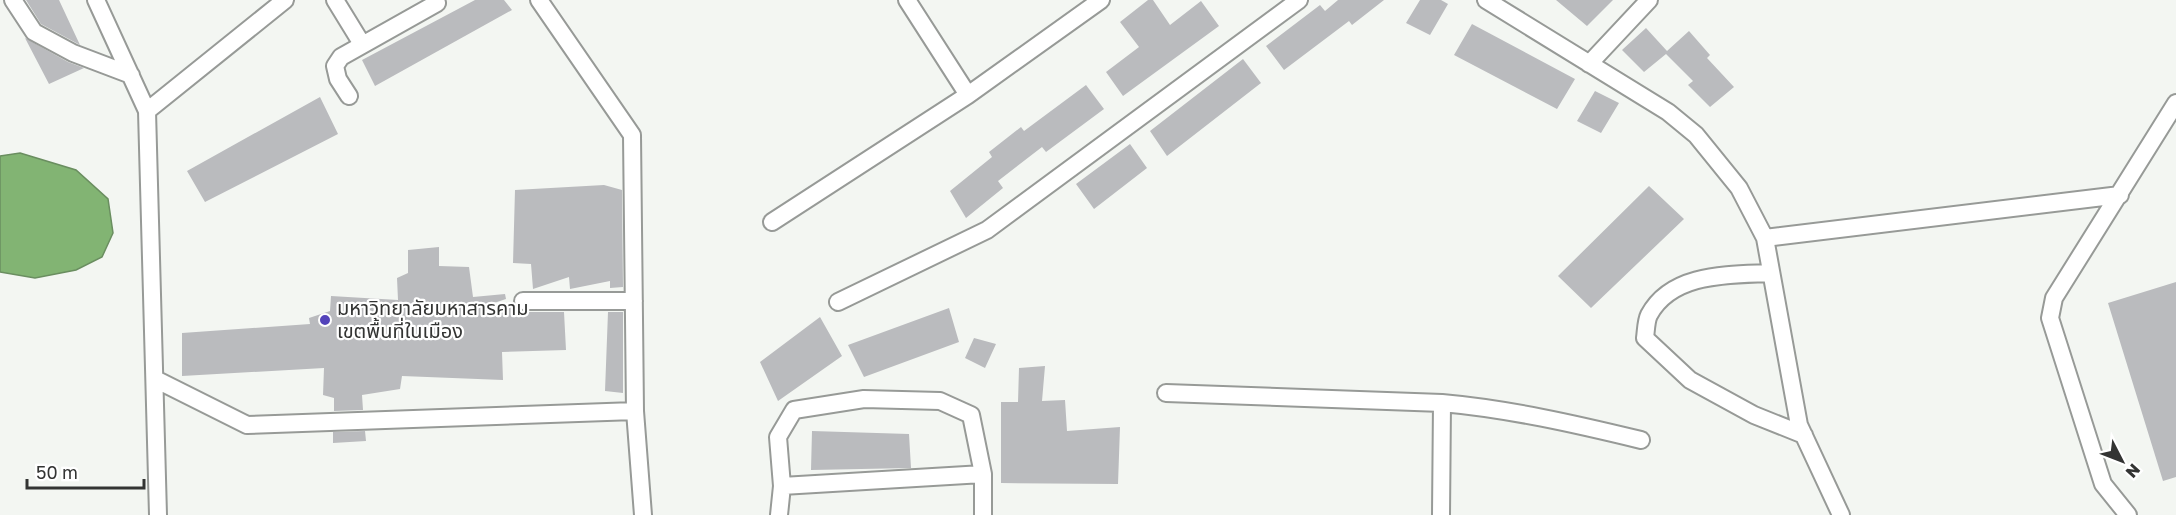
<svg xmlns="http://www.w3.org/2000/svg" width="2176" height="515" viewBox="0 0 2176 515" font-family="'Golos Text','Noto Sans Thai',sans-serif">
<rect width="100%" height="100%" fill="#f3f6f2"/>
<path fill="#82b473" stroke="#6a8e60" stroke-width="1.5" d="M20,153l56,17 32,29 5,34 -11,24 -26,13 -41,8 -35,-6v-116z"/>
<path fill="#babbbe" d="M26,0h33l21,45 -39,-21z
M475,0h29l8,10 -137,76 -13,-26z
M1148,0h5l17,25 31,-24 18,25 -96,70 -17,-24 33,-25 -19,-25z
M1338,0h46l-32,25 -3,-4 -65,49 -18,-24 54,-41 5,6z
M1420,0h21l7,4 -18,31 -24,-12z
M1556,0h57l-26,26z
M1472,24l103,55 -18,30 -103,-54z
M1646,28l21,23 22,-20 21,24 -3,3 27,29 -24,20 -22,-22 5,-4 -27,-27 -22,18 -22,-22z
M25,38l43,24 16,6 -35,16z
M1243,59l18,24 -94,73 -17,-25z
M1086,85l18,24 -58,43 -4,-5 -44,34 5,7 -37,30 -16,-27 42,-34 -3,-5 32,-25 3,4z
M1595,91l24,12 -18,30 -24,-12z
M320,97l18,37 -133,68 -18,-31z
M1130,144l17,24 -53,41 -18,-25z
M604,185l18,5 1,97 -13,1v-7l-40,8 -1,-12 -36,12 -2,-25 -18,-1 2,-73z
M1649,186l35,33 -93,89 -33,-32z
M439,247v19l30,1 4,30 32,-3 1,5 -24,8 32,-1 9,6h41l2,38 -64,2 1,28 -101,-4 -2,13 -38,6 1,15 -29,1v-13l-11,-3 1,-27 -142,8v-43l128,-9 -1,-6 21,-7 1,-15 67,4 -1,-22 11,-5v-23z
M2176,282v195l-13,4 -55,-178z
M949,308l10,34 -95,35 -16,-32z
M608,312h15v81l-18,-2z
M820,317l22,39 -64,45 -18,-39z
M974,338l22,6 -11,24 -20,-10z
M1045,366l-3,35 23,-1 2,31 53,-4 -2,57 -117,-1v-81h17l1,-34z
M365,431l1,10 -33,2v-11z
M812,431l97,3 2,34 -100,2z"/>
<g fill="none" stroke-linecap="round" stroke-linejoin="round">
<g stroke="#979a97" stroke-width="20">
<path id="minor" d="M13,0l21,32 39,21 58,22
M96,0l51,111 11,404
M335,0l27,44
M539,0l93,135 3,276 8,104
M907,0l61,95 133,-95
M1486,0l182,112 28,23 43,53 26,50 34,187 42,90
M1589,64l60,-64
M349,96l-11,-17 -3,-13 6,-9 96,-54
M147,111l138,-111
M772,222l196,-127
M1765,238l355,-43
M1771,273c-41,2 -99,-1 -122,42 -3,6 -3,16 -4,23l45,42 64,35 50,20
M523,301h111
M838,302l149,-72 312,-230
M155,379l92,46 388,-14
M1166,393l276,10
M782,486l201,-12
M779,515l3,-29 -4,-49 16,-27 70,-11 76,2 31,14 12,59v41
M1441,515l1,-112c67,6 133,21 199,37
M2128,515l-25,-31 -53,-166 4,-20 122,-195"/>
</g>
<use href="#minor" stroke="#fff" stroke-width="16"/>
</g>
<circle fill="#5343ba" stroke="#fff" stroke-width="2" cx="325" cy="320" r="6"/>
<g text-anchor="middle" stroke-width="4.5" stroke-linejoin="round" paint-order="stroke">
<g font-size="20" fill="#333433" stroke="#fff" text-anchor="start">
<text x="337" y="315">มหาวิทยาลัยมหาสารคาม<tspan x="337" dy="23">เขตพื้นที่ในเมือง</tspan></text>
</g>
</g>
<g transform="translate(2122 461) rotate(132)" stroke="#ffffff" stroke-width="4.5" paint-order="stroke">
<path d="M0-4.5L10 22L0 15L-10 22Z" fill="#333433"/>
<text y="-9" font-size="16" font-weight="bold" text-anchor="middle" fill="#333433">N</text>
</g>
<path d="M27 479v9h117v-9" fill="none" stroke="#333433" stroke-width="3"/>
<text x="36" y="479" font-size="18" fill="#333433" stroke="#ffffff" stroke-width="4.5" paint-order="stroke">50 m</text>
</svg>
